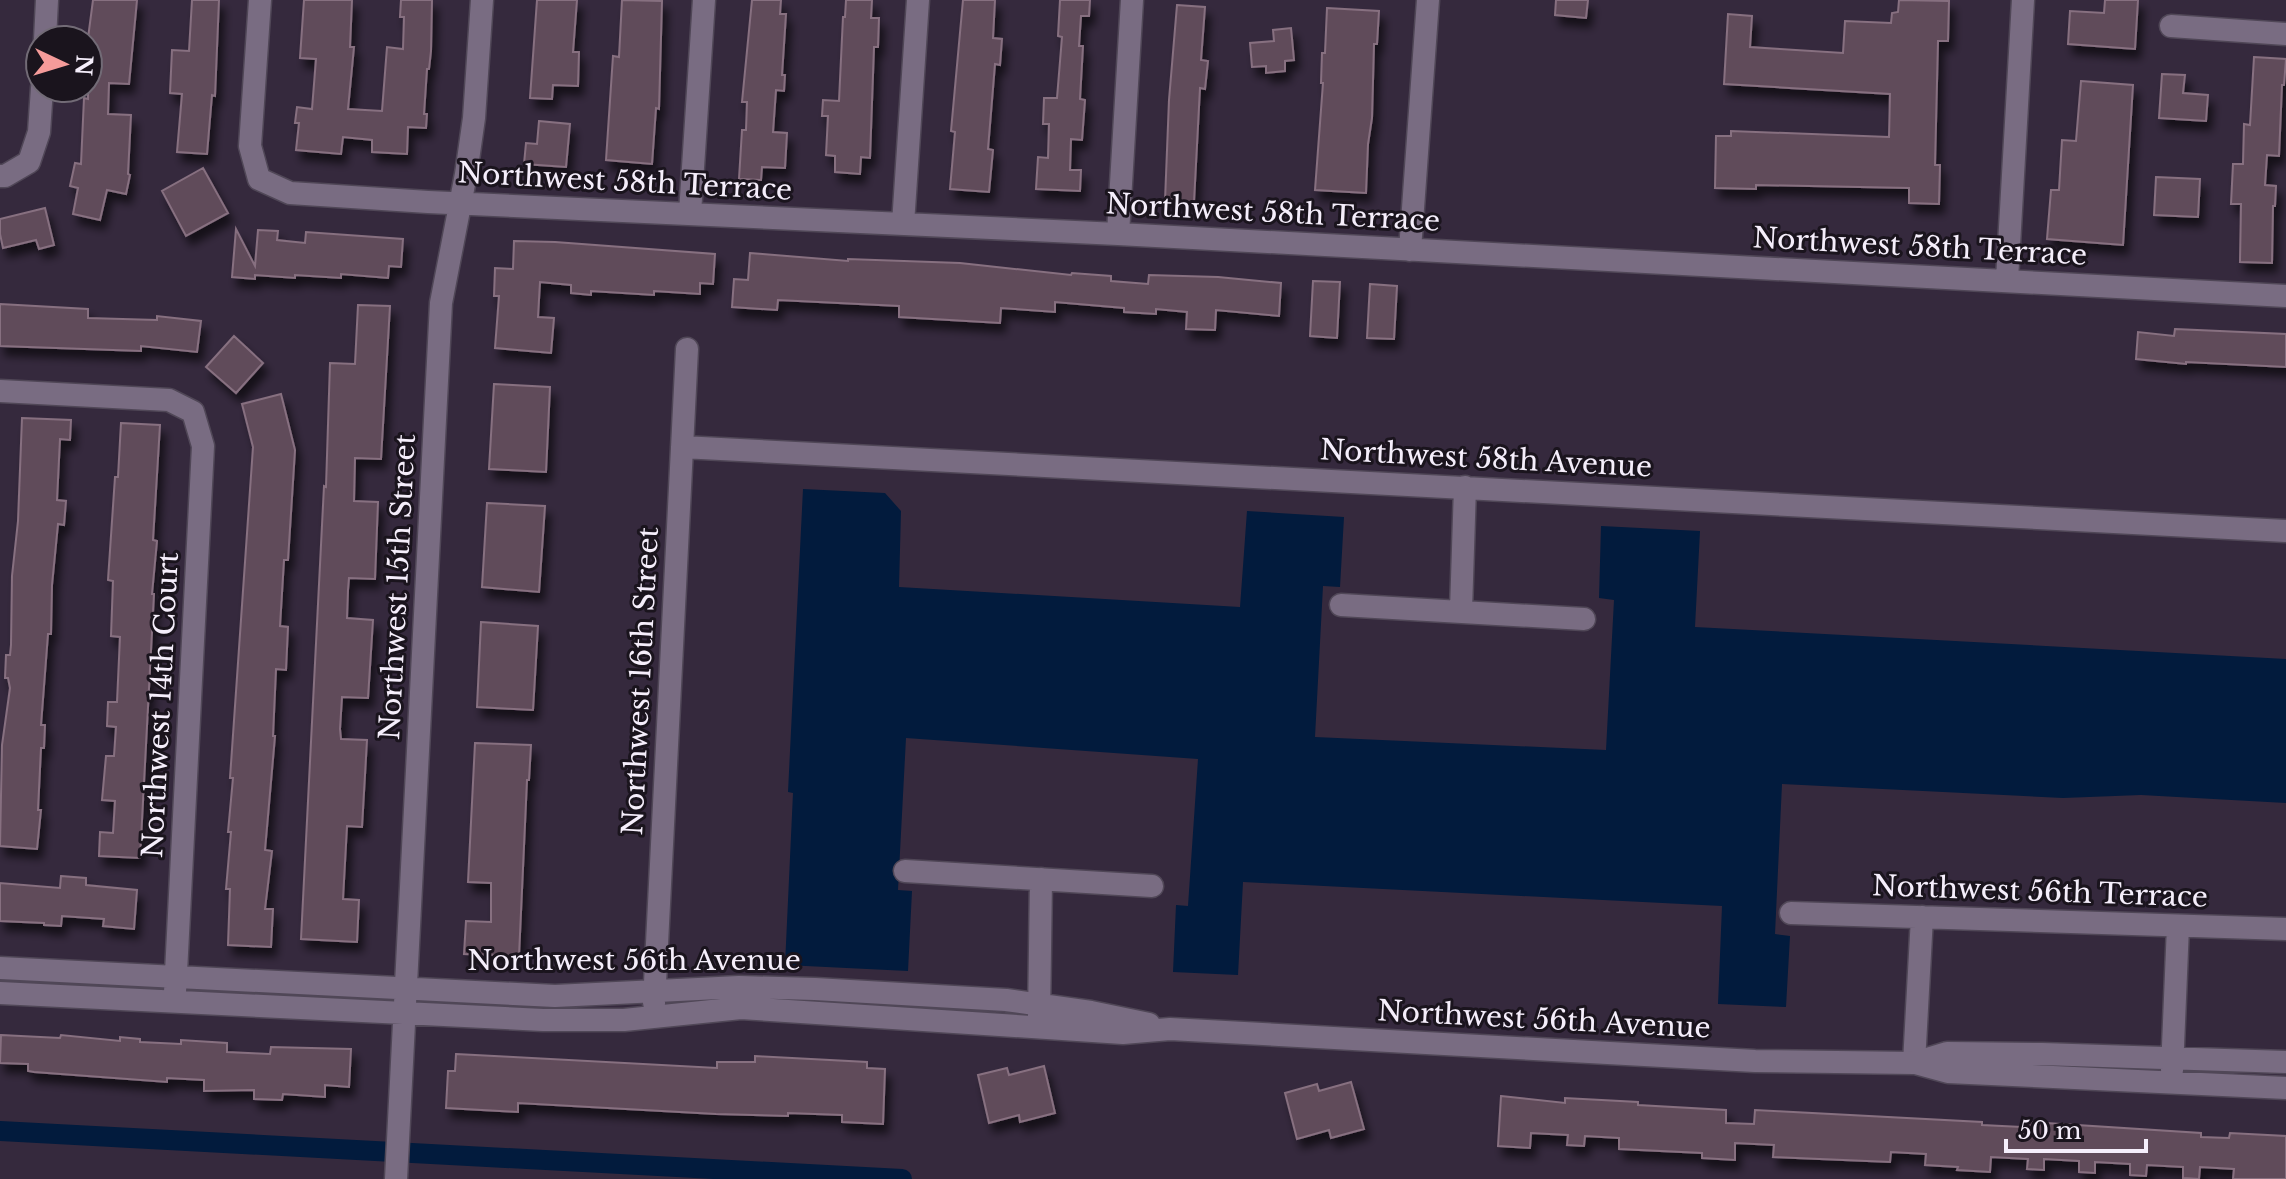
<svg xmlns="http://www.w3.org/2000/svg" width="2286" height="1179" viewBox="0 0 2286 1179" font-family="'Libre Baskerville',serif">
<defs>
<filter id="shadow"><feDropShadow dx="5" dy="9" stdDeviation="4" flood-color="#0009"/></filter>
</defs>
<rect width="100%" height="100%" fill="#35293d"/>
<path fill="#021b3d" d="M803,489l82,4 16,18 -2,76 341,20 7,-96 97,6 -4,70 -17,-1 -8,151 291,13 8,-150 -15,-2 2,-72 99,5 -5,96 591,32v144l-145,-8 -78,3 -281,-14 -7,150 15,2 -4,71 -68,-3 4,-98 -479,-24 -5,93 -65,-3 3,-67 12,1 10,-147 -292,-21 -8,152 14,1 -4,80 -123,-6 8,-172 -5,-1z"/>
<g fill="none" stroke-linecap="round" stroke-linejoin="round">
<path stroke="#021b3d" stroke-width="20" d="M0,1131l902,48"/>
</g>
<path fill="#614b5a" stroke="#877080" stroke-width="2" filter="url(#shadow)" d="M93,0h44l-8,84 -20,-1 -1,31 23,1 -3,59 2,1 -4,19 -19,-4 -7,30 -27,-6 5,-26 -8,-2 5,-23 6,1 3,-66 4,1v-61z
M192,0h27l-4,96 -3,-1 -5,59 -30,-2 5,-58 -12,-1 2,-43 17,1z
M304,0h48l-2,47h4l-6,62 34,2 5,-64 16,2 1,-32h-4l1,-17h31l-1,51 -2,18h-2l-3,45h3l-1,14 -18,-1 -1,27 -35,-2v-12l-29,-3 -2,17 -45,-4 3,-27h-4l2,-16 15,2 4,-50 -16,-1z
M537,0h40l-4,52h6l-1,34 -25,-1 -1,14 -22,-1z
M622,0l40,1 -3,108 -3,-1 -4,56 -46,-4 7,-104 6,1z
M752,0h29l-1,14h6l-4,61h3l-1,16 -8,-1 -3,42 14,1 -2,35 -23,-1 -1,13 -22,-1 3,-49h4l1,-28h-5z
M846,0h26l-1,18h8l-1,29h-4l-4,111 -9,-1 -1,17 -25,-2v-16l-9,-1 2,-39h-6l1,-16 16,1 4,-84h2z
M963,0h32l-2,38 9,1 -2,26 -5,-1 -7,85 5,1 -4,42 -39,-3 5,-57 -4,-1z
M1060,0h30l-1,16h-8l-2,30h4l-3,53 5,1 -3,40 -11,-1 -1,31h11l-1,21 -44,-2 2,-32 10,1 1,-34h-6l1,-26h13l5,-61 -4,-1z
M1556,0h32l-2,18 -31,-3z
M1899,0l50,1 -1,40h-10l-3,124h5l-1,39 -30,-1v-15l-153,-3v4l-41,-1 1,-52h15v-5l158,6 1,-43 -166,-10 4,-70 24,2 -2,31 93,6 2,-32 46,2 1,-10 6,-1z
M2105,0h33l-3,49 -67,-5 2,-33 34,2z
M1177,5l28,2 -4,53 7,1 -3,28 -5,-1 -6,114 -29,-1 4,-101z
M1327,8l52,3 -2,33h-3l-2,74 -4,26 -2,49 -51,-3 8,-107h-2l1,-30h3z
M1291,28l3,32 -9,1v10l-19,2v-7l-14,1 -2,-24 24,-2 -1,-11z
M2254,57l32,2 -2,26h-2l-3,71 -12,-1 -2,30 11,1 -1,20h-2l-1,57 -32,-1 1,-58h-10l2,-40h10l1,-40 6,1z
M2162,74l23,1 -2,18 25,2 -2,26 -47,-3z
M2081,81l52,4 -10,160 -76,-6 4,-49h8l3,-50 14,1z
M539,121l31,3 -4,43 -42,-3 2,-21 11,1z
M203,168l25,45 -42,23 -24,-45z
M2156,177l44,2 -2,38 -44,-2z
M45,208l9,37 -15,4 -3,-9 -33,8 -3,-14v-15z
M236,229l19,37 3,-36 20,1 -1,9 28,3 1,-11 97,7 -2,28 -12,-1 -1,12 -47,-4v4l-46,-3v3l-40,-3v4l-23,-2z
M514,241l41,1 160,12 -2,30 -13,-1v11l-46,-3v4l-63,-4v4l-20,-2v-8l-31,-3 -2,35 16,1 -3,35 -56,-5 4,-52h-5l1,-28 18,1z
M750,253l98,8v-2l112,4 111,12 1,-2 39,3v5l37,3 1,-9 69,2 63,6 -2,33 -63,-6 -1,20 -29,-1 1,-17 -31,-3v5l-32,-2v-4l-69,-6v10l-54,-4 -1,15 -101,-6v-11l-121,-6 -1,10 -45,-3 2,-28 14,1z
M1313,281l27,1 -3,56 -27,-2z
M1370,284l27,2 -3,53 -27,-1z
M0,304l88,5v9l69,2v-4l44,5 -4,31 -56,-6v5l-141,-5z
M358,305l32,1 -9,153 -26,-1 -1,43 24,1 -3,77 -26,-1 -1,12 -1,28 26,2 -5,78 -26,-1 -2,32 1,10 26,1 -5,87 -15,-1 -4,73 16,1 -2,42 -56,-3 23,-453 2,1 4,-124 25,1z
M2175,329l111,5v33l-100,-5v2l-50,-5 2,-27 36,4z
M234,336l29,27 -27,30 -30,-26z
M494,384l56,3 -4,85 -57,-3z
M281,394l14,56 -7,110h-4l-4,66 8,1 -2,43 -10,-1 -3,67h2l-10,114 7,1 -7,58h8l-2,38 -43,-2 2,-56h-4l5,-57h-3l5,-54h-3l23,-331 -11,-43z
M22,418l49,2 -1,20 -10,-1 -3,61 9,1 -2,24 -6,-1 -6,61 -1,49h-3l-7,91h4l-1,23h-3l-3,62h3l-4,39 -37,-3 2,-101 8,-57 -2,-10h-3l1,-23h4l1,-10 1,-69 6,-55z
M121,423l39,2 -7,115 4,1 -5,53h2l-14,264 -41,-2 1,-24 13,1 2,-32 -13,-1 4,-44h8l2,-29 -9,-1 1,-24h9l3,-65 -9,-1 2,-55 -5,-1 7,-103h3z
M487,503l58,3 -6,86 -57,-5z
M481,622l57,4 -5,84 -56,-3z
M475,743l56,2 -2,35h-2l-8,176 -55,-2 2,-33 25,1v-39l-23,-1z
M61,876l25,2v7l51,5 -3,39 -31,-3 1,-7 -42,-3 -1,10 -17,-1v-2l-44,-2v-38l60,5z
M1,1035l59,3 1,-3 59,6v-4l20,2v3l41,2v-4l46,3v9l43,2 1,-7 80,2 -2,38 -24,-2v12l-42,-3 -1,6 -28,-1v-9l-50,1v-11l-37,-2v4l-133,-10 -6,-1v-7l-28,-1z
M456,1054l261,14v-6h38v-6l112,6v6l18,1 -2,55 -41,-2v-7l-54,-2v3l-72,-2 -198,-11v9l-72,-4 2,-37h7z
M1044,1066l11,47 -35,9 -1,-7 -30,8 -11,-48 29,-7 2,7z
M1351,1082l13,47 -33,9 -2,-8 -32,9 -12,-46 32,-9 2,7z
M1501,1096l64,7v-5l73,4v3l88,5v13l28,1 1,-14 227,12v3l40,2 1,-5 23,1 155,10v4l28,1 1,-5 56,3v43h-53l1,-10 -34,-2 -1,12 -16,-1v-11l-36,-2 -1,11 -16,-1v-11l-35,-2v11l-16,-1v-11l-35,-2v11l-17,-1 1,-10 -37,-2 -1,15 -33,-2 1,-3 -33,-2 1,-11 -35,-2 -1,10 -117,-5 1,-12 -39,-2v17l-33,-2v-5l-83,-4v-11l-34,-2 -1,10 -17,-1 1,-10 -37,-2 -1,15 -32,-2z"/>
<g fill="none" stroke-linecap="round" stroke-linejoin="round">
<g stroke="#504757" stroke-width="25">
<path id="minor" d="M260,0l-10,146 9,33 31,14 138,9 690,32 1168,62
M2171,26l115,8
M45,40l2,-40
M0,176h5l24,-14 10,-30 3,-44
M690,213l14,-213
M903,224l15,-224
M1118,234l14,-234
M1410,250l18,-250
M2007,280l16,-280
M0,391l169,9 24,12 10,34 -28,546
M682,447l1604,84
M1341,605l243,14
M1461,610l4,-123
M905,871l247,15
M1791,913l495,16
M0,968l555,28 184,-9 76,2 191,11 85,12 58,12
M0,993l543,27h81l117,-12 382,25 47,-4 585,32 159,2 33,-10 95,1 244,8
M654,1003l33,-654
M1039,1018l2,-139
M1914,1063l8,-146
M1915,1063l33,9 338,16
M2172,1070l6,-144
M396,1179l45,-876 25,-129 8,-56 8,-118"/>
</g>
<use href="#minor" stroke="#796c82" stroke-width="22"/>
</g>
<g text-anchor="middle" stroke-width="6" stroke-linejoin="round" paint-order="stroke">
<g font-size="28" fill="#f5eefb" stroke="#1a141d">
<text transform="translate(625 181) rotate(3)" y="10">Northwest 58th Terrace</text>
<text transform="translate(1273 212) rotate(3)" y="10">Northwest 58th Terrace</text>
<text transform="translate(1920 246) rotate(3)" y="10">Northwest 58th Terrace</text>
<text transform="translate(1486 458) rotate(3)" y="10">Northwest 58th Avenue</text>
<text transform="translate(397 587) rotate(-87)" y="10">Northwest 15th Street</text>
<text transform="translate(640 681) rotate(-87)" y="10">Northwest 16th Street</text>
<text transform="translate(160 705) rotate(-87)" y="10">Northwest 14th Court</text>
<text transform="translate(2040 891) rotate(2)" y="10">Northwest 56th Terrace</text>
<text x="634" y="970">Northwest 56th Avenue</text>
<text transform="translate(1544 1019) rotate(3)" y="10">Northwest 56th Avenue</text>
</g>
</g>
<g transform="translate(64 64) rotate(94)"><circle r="38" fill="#1a141d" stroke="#726b76" stroke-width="2"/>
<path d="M0-6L14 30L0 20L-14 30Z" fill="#f59b9a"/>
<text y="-12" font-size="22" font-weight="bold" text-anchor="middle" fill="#f5eefb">N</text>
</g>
<path d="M2006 1139v12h140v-12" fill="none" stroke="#f5eefb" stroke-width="4"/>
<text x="2018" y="1139" font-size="24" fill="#f5eefb" stroke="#1a141d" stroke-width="6" paint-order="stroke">50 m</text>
</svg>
